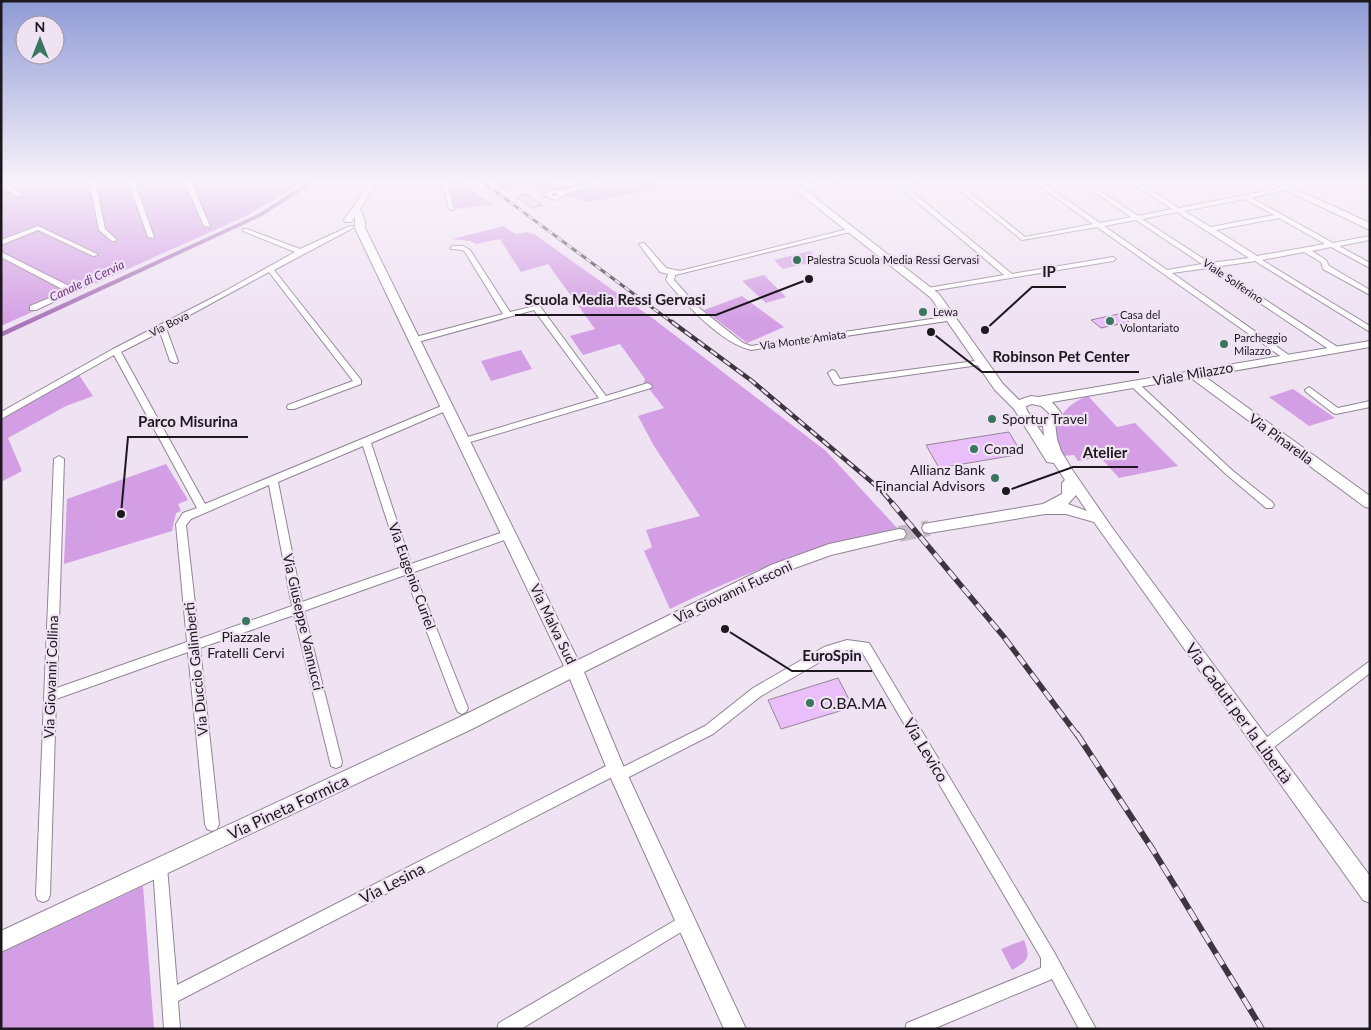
<svg xmlns="http://www.w3.org/2000/svg" width="1371" height="1030" viewBox="0 0 1371 1030" font-family="Lato,sans-serif">
<rect width="100%" height="100%" fill="#efe2f3"/>
<path fill="#d39ee4" d="M1,180h306l-61,36 -245,110z
M447,180h13l22,18 12,6 -38,5z
M492,180h59l5,8 29,-8h68l7,8 -71,14 -30,-8 -6,2 -3,-1 3,-3 -29,-7 -19,5z
M504,226l11,8 12,-2 7,2 121,86 171,131 72,78c-80,15 -154,44 -228,80l-26,-58 8,-4 -6,-17 54,-14 -46,-70 -16,-30 26,-8 -20,-26 1,-3 -25,-35 -37,11 -13,-19 25,-7 -47,-65 -27,8 -21,-33 -24,5 -6,-3 -18,-2z
M810,251l10,9 -37,9 -9,-9z
M764,275l22,22 -20,6 -24,-22z
M742,296l42,31 -37,16 -43,-33z
M521,350l11,19 -41,12 -10,-20z
M79,375l14,21 -27,10 -58,32 14,33 -21,11v-64z
M1293,389l42,29 -26,8 -40,-29z
M1088,396l29,31 18,-4 43,43 -59,12 -19,-21 -22,4 -4,-6 -11,1 -10,-24c7,-18 17,-30 35,-36z
M166,464l22,36 -10,4 3,7 -5,2 -4,18 -108,33 3,-65z
M143,886l11,143h-153v-76z
M1024,940c7,18 4,21 -12,30l-11,-21z"/>
<g fill="none" stroke-linecap="round" stroke-linejoin="round">
<path fill="#a976ba" fill-rule="evenodd" d="M311,180h8l-57,36 -261,121v-5l257,-118z"/>
</g>
<path fill="#eabff9" stroke="#938797" d="M526,194l16,11 -10,3 -16,-11z
M1118,314l11,8 -28,6 -10,-8z
M1009,432l13,22 -83,14 -13,-23z
M838,678l15,29 -72,22 -13,-29z"/>
<g fill="none" stroke-linecap="round" stroke-linejoin="round">
<path stroke="#c5bac8" stroke-width="16" stroke-dasharray="16 8" stroke-linecap="butt" d="M899,534l30,-6"/>
<g stroke="#918595" stroke-width="2">
<path id="street" d="M89,180h6l10,49 11,10v2h-4l-13,-11z
M128,180h6l20,57 -1,1 -5,-1z
M184,180h6l20,46 -1,1 -5,-1z
M441,180h6l7,30 -5,-1z
M602,180h11l-48,14 -1,2 -9,4 -12,-5 7,-5 12,1zM553,193l6,1 -4,2 -4,-1z
M891,180h7l2,2 27,-2 -23,5 108,89 101,-17 3,2 -3,2 -188,31v-4h3l76,-13z
M947,180h7l71,57 68,-13 -62,-44h7l62,43 31,-6 -54,-37h7l54,36 34,-7 -42,-27 -1,-2h6l44,28 107,-21v2l-34,9 81,45 37,-7v4l-31,6 31,17v5l-39,-21 -19,4 14,9 3,6 41,24v5l-47,-26 -2,-7 -17,-10 -42,8 108,66v6l-115,-71 -40,6 124,81v4h-6l-125,-84 -36,5 121,85 -4,2h-3l-189,-133 -75,13zM1245,199l29,16 -63,12 -27,-16zM1177,212l72,46 -39,5 -68,-44zM1279,218l46,26 -68,12 -41,-26zM1136,220l66,44 -35,6 -63,-44z
M1,181l20,13v2h-4l-16,-10z
M38,226l59,28 1,1 -5,1 -55,-26 -37,15v-5z
M350,226l5,1 -81,43 87,110v4l-67,25h-6l-1,-2 1,-2 65,-24 -84,-109 -103,56 12,33 -1,2h-3l-4,-2 -10,-29 -39,20 84,152 239,-99h6l1,2 -1,2 -79,34 40,121 98,-34 4,1 1,3 -1,3 -99,35 54,136 -2,4 -4,2 -4,-2 -2,-4 -51,-133 -101,36 38,151 -1,4 -5,2 -5,-2 -1,-4 -36,-147 -94,33 19,176 -2,5 -5,2 -5,-2 -2,-5 -17,-172 -132,47 -6,196 -2,5 -5,2 -5,-2 -2,-5 18,-436 5,-3 5,3 -7,229 130,-46 -11,-118 7,-11 14,-5 -83,-153 -113,64v-7l112,-63 105,-54 77,-43 -52,-21v-2h4l53,20zM363,446l39,121 -100,35 -24,-120zM269,485l23,121 -93,33 -13,-114 5,-6z
M852,228l2,1v2l-179,44 -1,5 24,27 45,36 8,3 200,-30h3v4l-203,30c-30,-7 -66,-46 -85,-70l2,-6 -8,-2 -21,-28 5,-1 22,25 14,3z
M453,246h10l7,4 40,62 29,-7 67,91 42,-13 4,3 -1,2 -184,55h-6l-2,-2 2,-2 138,-41 -65,-88 -116,32h-6v-4l91,-24 -38,-62 -3,-2 -11,-1 -1,-1z
M1,252l74,37 1,2 -40,19h-6v-4l36,-15 -65,-34z
M983,360l4,2 -1,2 -149,21 -3,-1 -6,-11 4,-3 3,1 5,8z
M1135,382l3,1 95,88 39,31 2,3 -2,3h-6l-39,-33 -95,-88 -1,-2z
M1309,387l29,21 32,-7v6l-34,7 -3,-1 -27,-21 -1,-2z
M847,640l22,3 185,309 42,77h-17l-27,-50 -119,50h-28l2,-6 134,-55v-10l-179,-306 -15,-2 -15,5 -71,41 -48,38 -90,46 -5,2 -5,-2 -1,-3 -434,224 2,28h-16l-11,-162 2,-5 5,-2 5,2 2,5 10,118 433,-221 5,-2 5,2 1,4 84,-42 48,-38 71,-41z
M1370,661v12l-101,78 -5,2 -5,-2 -1,-4 1,-4z
M686,914l5,2 2,5 -2,5 -170,103h-24l2,-6z"/>
</g>
<g stroke="#918595" stroke-width="2">
<path id="secondary" d="M372,180h9l-10,11 -11,18 5,12v7l213,432 193,-95 58,-21 70,-15 5,1 2,4 -2,4 -5,1 -68,16 -50,18 -197,99 38,91 124,266h-22l-115,-255 -39,-95 -98,50 -471,223v-21l459,-214 104,-51 -209,-438v-11l-4,5h-6l-1,-2z
M783,180h10l7,6 29,-6h18l-42,10 134,104 64,90 16,16 12,-4 7,1 332,-56v6l-166,29 166,120v12l-5,-1 -174,-129 -139,24 9,11 -2,7 -4,3 2,16 4,12 12,20 40,58 257,347v27l-7,-3 -269,-378 -28,-8h-21l-116,19 -5,-1 -2,-4 2,-4 5,-1 114,-19 19,-10v-11l3,-3 -11,-17 -7,-1 -33,-53 -19,-19 -64,-92zM1032,404l9,2 8,7 -1,4c-10,1 -21,1 -22,-11zM1037,426h6l1,10zM1076,495l11,16 -19,-7z
M1265,180h11l94,43v7z"/>
</g>
<use href="#street" fill="#fff" fill-rule="evenodd"/>
<use href="#secondary" fill="#fff" fill-rule="evenodd"/>
<g stroke="#3d363e" stroke-width="3">
<path id="rail-far3" d="M480,180l193,143"/>
</g>
<g stroke="#3d363e" stroke-width="4.5">
<path id="rail-far2" d="M672,322l80,59 128,108 13,15"/>
</g>
<g stroke="#3d363e" stroke-width="5.5">
<path id="rail-far1" d="M892,503l112,134 74,99"/>
</g>
<g stroke="#3d363e" stroke-width="6">
<path id="rail" d="M1077,734l76,116 109,179"/>
</g>
<use href="#rail-far3" stroke="#efe2f3" stroke-width="2" stroke-dasharray="6" stroke-linecap="butt"/>
<use href="#rail-far2" stroke="#efe2f3" stroke-width="2.5" stroke-dasharray="8" stroke-linecap="butt"/>
<use href="#rail-far1" stroke="#efe2f3" stroke-width="4" stroke-dasharray="11" stroke-linecap="butt"/>
<use href="#rail" stroke="#efe2f3" stroke-width="4.5" stroke-dasharray="13" stroke-linecap="butt"/>
</g>
<linearGradient id="sky" x2="0" y2="1"><stop stop-color="#8f9bd6"/><stop offset="0.56" stop-color="#f8f2fa"/><stop offset="1" stop-color="#f8f2fa" stop-opacity="0"/></linearGradient>
<rect width="1371" height="324" fill="url(#sky)"/>
<g fill="#39755f" stroke="#efe2f3" stroke-width="2">
<circle cx="797" cy="260" r="5"/>
<circle cx="923" cy="312" r="5"/>
<circle cx="1110" cy="321" r="5"/>
<circle cx="1224" cy="344" r="5"/>
<circle cx="992" cy="419" r="5"/>
<circle cx="974" cy="449" r="5"/>
<circle cx="995" cy="478" r="5"/>
<circle cx="246" cy="621" r="5"/>
<circle cx="810" cy="703" r="5"/>
</g>
<g text-anchor="middle" stroke-width="4.5" stroke-linejoin="round" paint-order="stroke">
<g font-size="11" fill="#1d181e" stroke="#efe2f3" text-anchor="start">
<text x="807" y="264">Palestra Scuola Media Ressi Gervasi</text>
<text x="933" y="316">Lewa</text>
<text x="1120" y="319">Casa del<tspan x="1120" dy="13">Volontariato</tspan></text>
<text x="1234" y="342">Parcheggio<tspan x="1234" dy="13">Milazzo</tspan></text>
</g>
<g font-size="11" fill="#1d181e" stroke="#efe2f3">
<text transform="translate(1233 281) rotate(34)" y="4">Viale Solferino</text>
<text transform="translate(169 324) rotate(-27)" y="4">Via Bova</text>
<text transform="translate(803 340) rotate(-8)" y="4">Via Monte Amiata</text>
</g>
<g font-size="12" font-style="italic" fill="#713184" stroke="#efe2f3">
<text transform="translate(87 281) rotate(-25)" y="4">Canale di Cervia</text>
</g>
<g font-size="14" fill="#1d181e" stroke="#efe2f3">
<text transform="translate(1193 374) rotate(-10)" y="5">Viale Milazzo</text>
<text transform="translate(1281 439) rotate(36)" y="5">Via Pinarella</text>
<text transform="translate(412 576) rotate(70)" y="5">Via Eugenio Curiel</text>
<text transform="translate(733 592) rotate(-25)" y="5">Via Giovanni Fusconi</text>
<text transform="translate(303 622) rotate(77)" y="5">Via Giuseppe Vannucci</text>
<text transform="translate(553 624) rotate(64)" y="5">Via Malva Sud</text>
<text transform="translate(196 669) rotate(-96)" y="5">Via Duccio Galimberti</text>
<text transform="translate(51 677) rotate(-88)" y="5">Via Giovanni Collina</text>
</g>
<g font-size="14" fill="#1d181e" stroke="#efe2f3" text-anchor="start">
<text x="1002" y="424">Sportur Travel</text>
<text x="984" y="454">Conad</text>
<text x="985" y="475" text-anchor="end">Allianz Bank<tspan x="985" dy="16">Financial Advisors</tspan></text>
<text x="246" y="642" text-anchor="middle">Piazzale<tspan x="246" dy="16">Fratelli Cervi</tspan></text>
</g>
<g font-size="16" fill="#1d181e" stroke="#efe2f3" text-anchor="start">
<text x="820" y="709">O.BA.MA</text>
</g>
<g font-size="16" fill="#1d181e" stroke="#efe2f3">
<text transform="translate(1239 713) rotate(54)" y="6">Via Caduti per la Libertà</text>
<text transform="translate(926 750) rotate(59)" y="6">Via Levico</text>
<text transform="translate(288 807) rotate(-25)" y="6">Via Pineta Formica</text>
<text transform="translate(392 883) rotate(-27)" y="6">Via Lesina</text>
</g>
</g>
<path fill="none" stroke="#1d181e" stroke-width="2" d="M985 330L1032 287H1066M809 279L716 315H515M931 332L982 372H1139M121 514L128 437H248M1006 491L1073 467H1138M725 629L792 671H872"/>
<g fill="#1d181e" stroke="#efe2f3" stroke-width="2">
<circle cx="985" cy="330" r="5"/>
<circle cx="809" cy="279" r="5"/>
<circle cx="931" cy="332" r="5"/>
<circle cx="121" cy="514" r="5"/>
<circle cx="1006" cy="491" r="5"/>
<circle cx="725" cy="629" r="5"/>
</g>
<g font-size="15" text-anchor="middle" font-weight="bold" fill="#1d181e" stroke="#efe2f3" stroke-width="4.5" stroke-linejoin="round" paint-order="stroke">
<text x="1049" y="277">IP</text>
<text x="615" y="305">Scuola Media Ressi Gervasi</text>
<text x="1061" y="362">Robinson Pet Center</text>
<text x="188" y="427">Parco Misurina</text>
<text x="1105" y="458">Atelier</text>
<text x="832" y="661">EuroSpin</text>
</g>
<rect width="1371" height="1030" fill="none" stroke="#1d181e" stroke-width="5"/>
<g transform="translate(40 40)"><circle r="24" fill="#efe2f3" stroke="#9b919e"/>
<path d="M0-4L9 19L0 12L-9 19Z" fill="#39755f"/>
<text y="-8" font-size="14" font-weight="bold" text-anchor="middle" fill="#1d181e">N</text>
</g>
</svg>
